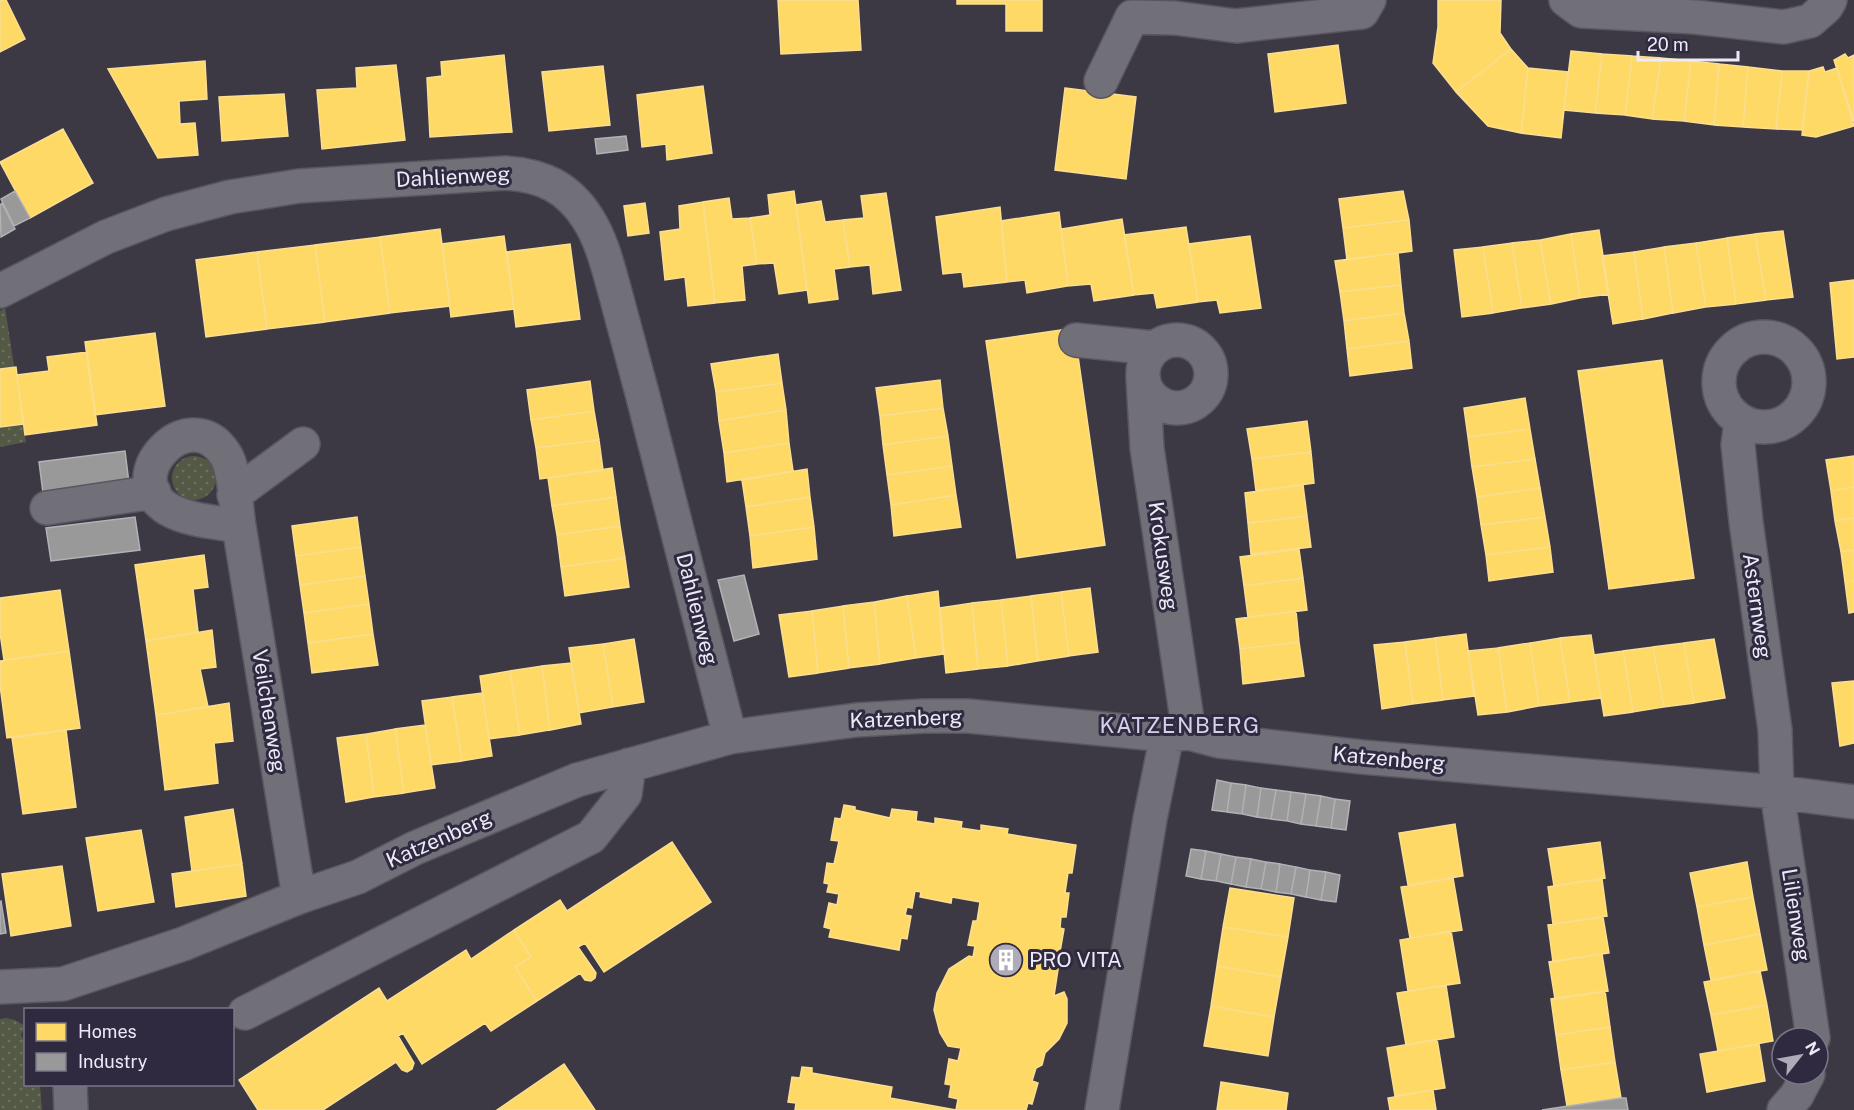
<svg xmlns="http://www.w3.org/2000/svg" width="1854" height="1110" viewBox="0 0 1854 1110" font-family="'Public Sans',sans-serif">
<defs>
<pattern id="grass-dots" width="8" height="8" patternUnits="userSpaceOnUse" patternTransform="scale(1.5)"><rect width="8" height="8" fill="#545945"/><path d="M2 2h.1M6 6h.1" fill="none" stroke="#6d7161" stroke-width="1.8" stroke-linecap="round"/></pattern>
</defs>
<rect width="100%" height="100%" fill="#3c3944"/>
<path fill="url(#grass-dots)" d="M5,308l21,134 -26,5v-136z
M172 478a22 22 0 1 1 44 0a22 22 0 1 1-44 0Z
M6,1018l9,2 10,6 -4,9 4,7 1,42 14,1 2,25h-42v-91z"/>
<path fill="#ffd966" stroke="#fade92" stroke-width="1.5" d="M0,0h6l19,39 -25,13z
M778,0h80l3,50 -80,4z
M957,0h85v31h-36v-27h-49z
M1438,0h63l-1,33 11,16 -55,43 -23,-29 5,-36z
M1338,45l8,58 -71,9 -7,-58z
M1511,49l17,19 -7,65 -33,-7 -32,-34z
M1571,51l31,3 -7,59 -31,-3z
M1602,54l30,2 -7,59 -30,-2z
M1845,54l3,4 6,-3v67l-20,-62z
M504,55l8,77 -82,5 -3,-59 15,-2 -1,-14z
M1632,56l29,2 -9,61 -27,-4z
M1661,58l30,3 -7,60 -32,-2z
M205,61l2,38 -28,2 1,23 15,-1 3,32 -40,3 -50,-89z
M1691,61l28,3 -5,61 -30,-4z
M1719,64l29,3 -5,60 -29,-2z
M396,65l9,75 -83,9 -5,-59 40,-2 -1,-20z
M603,66l7,59 -61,6 -7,-59z
M1748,67l34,4 -6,58 -33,-2z
M1823,67l2,5 12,-4 17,58 -38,11 -14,-2 7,-64z
M1528,68l40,4 -7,66 -40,-5z
M1782,71h27l-7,59 -26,-1z
M703,86l9,67 -45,7 -1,-16 -24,3 -5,-52z
M1065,88l71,9 -10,82 -71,-9z
M284,94l4,42 -66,5 -3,-44z
M63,129l30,54 -63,35 -30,-56z
M794,191l13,99 -28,4 -5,-31 -17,1 -7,-46 20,-3 -2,-20z
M1403,191l6,29 -66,8 -4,-29z
M886,193l15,97 -28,4 -3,-29 -20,2 -7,-47 21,-2 -3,-22z
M729,198l3,21 18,-1 7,46 -15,2 3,34 -30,3 -12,-101z
M821,201l4,21 18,-2 7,47 -16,2 4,30 -29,4 -13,-98z
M703,202l12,101 -27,3 -3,-29 -20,3 -5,-48 20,-3 -1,-23z
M645,203l4,30 -21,3 -4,-30z
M1000,207l7,75 -43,5 -2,-15 -19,2 -7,-57z
M1059,212l9,74 -41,7 -2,-13 -18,2 -6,-61z
M1122,219l12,76 -40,6 -3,-17 -23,2 -7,-57z
M1409,220l3,31 -65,9 -4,-32z
M1186,227l12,75 -41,6 -3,-15 -20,2 -10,-60z
M440,229l10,77 -60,7 -10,-76z
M1599,230l10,64 -29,4 -9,-64z
M1783,231l10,66 -27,3 -11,-66z
M1571,234l9,64 -29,6 -11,-64z
M1755,234l11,66 -30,4 -9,-66z
M504,236l10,73 -63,8 -9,-73z
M1250,236l11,72 -41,5 -3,-13 -19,2 -9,-58z
M380,237l10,76 -65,9 -10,-77z
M1727,238l9,66 -30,3 -10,-64z
M1540,240l11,64 -29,4 -10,-65z
M1512,243l10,65 -29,5 -10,-66z
M1696,243l10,64 -33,6 -9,-66z
M570,244l10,75 -64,8 -9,-75z
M315,245l10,77 -58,7 -10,-77z
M1483,247l10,66 -31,4 -8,-67z
M1664,247l9,66 -30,6 -9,-67z
M257,252l10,77 -61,8 -10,-77z
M1634,252l9,67 -30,5 -11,-68z
M1398,253l3,32 -61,7 -5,-31z
M1854,280v77l-17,2 -7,-76z
M1401,285l3,28 -60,8 -4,-29z
M1404,313l5,28 -62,8 -3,-28z
M1074,328l31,217 -88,13 -31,-217z
M155,333l10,73 -70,9 -10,-73z
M1409,341l3,27 -62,8 -3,-27z
M87,352l10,73 -72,10 -8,-60 32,-4 -2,-14z
M778,354l4,29 -66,9 -5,-28z
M1662,360l32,218 -85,11 -31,-218z
M16,367l7,57 -23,3v-58z
M940,380l3,28 -63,8 -4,-28z
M590,381l4,30 -63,9 -4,-30z
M782,383l4,27 -67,11 -3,-29z
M1525,398l5,31 -62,8 -4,-29z
M943,408l5,28 -65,9 -3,-29z
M786,410l3,33 -65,10 -5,-32z
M594,411l5,29 -63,8 -5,-28z
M1307,421l4,31 -59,7 -5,-30z
M1530,429l5,30 -63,8 -4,-30z
M948,436l4,30 -65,9 -4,-30z
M599,440l4,30 -63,9 -4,-31z
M789,443l4,28 -66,11 -3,-29z
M1311,452l3,31 -58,8 -4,-32z
M1854,456v31l-23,4 -5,-31z
M1535,459l5,29 -63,9 -5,-30z
M952,466l4,29 -65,10 -4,-30z
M612,468l4,29 -64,9 -4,-28z
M807,469l3,28 -64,10 -4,-27z
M1303,485l4,31 -59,7 -3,-30z
M1854,487v31l-19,3 -4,-30z
M1540,488l5,29 -64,8 -4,-28z
M956,495l5,32 -67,9 -3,-31z
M616,497l4,29 -63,9 -5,-29z
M810,497l4,30 -64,9 -4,-29z
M1307,516l4,31 -60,7 -3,-31z
M357,517l4,30 -65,9 -4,-30z
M1545,517l5,30 -64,8 -5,-30z
M1854,518v32l-13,2 -6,-31z
M620,526l5,32 -64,9 -4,-32z
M814,527l3,32 -64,9 -3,-32z
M361,547l4,29 -65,9 -4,-29z
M1550,547l3,25 -64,9 -3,-26z
M1299,549l4,29 -59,8 -4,-29z
M1854,550v31l-9,1 -4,-30z
M204,555l4,32 -15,2 5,43 -52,9 -11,-76z
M625,558l4,29 -64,9 -4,-29z
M365,576l4,28 -65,9 -4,-28z
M1303,578l4,32 -59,7 -4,-31z
M1854,581v31l-5,1 -4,-31z
M1090,588l8,64 -29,4 -8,-64z
M60,590l9,61 -65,9 -4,-27v-35z
M938,591l5,63 -27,4 -9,-62z
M1061,592l8,64 -31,5 -7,-65z
M907,596l9,62 -36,6 -6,-62z
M1031,596l7,65 -30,5 -7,-66z
M1001,600l7,66 -30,3 -6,-66z
M874,602l6,62 -31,4 -6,-62z
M972,603l6,66 -32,4 -6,-65z
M369,604l4,30 -65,9 -4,-30z
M843,606l6,62 -31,5 -6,-62z
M812,611l6,62 -29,4 -10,-62z
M1296,611l3,31 -59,7 -4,-30z
M212,630l4,37 -16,2 8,38 -52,8 -10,-74z
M373,634l5,31 -66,8 -4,-30z
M1466,634l8,62 -31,4 -8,-62z
M1591,635l10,63 -31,4 -10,-64z
M1435,638l8,62 -30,4 -8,-62z
M1560,638l10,64 -31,4 -9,-63z
M634,639l10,63 -31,5 -10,-63z
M1714,639l11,59 -31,5 -10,-60z
M1299,642l5,34 -61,8 -3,-35z
M1405,642l8,62 -31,5 -8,-64z
M1530,643l9,63 -32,6 -9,-64z
M1684,643l10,60 -30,4 -11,-60z
M603,644l10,63 -34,6 -10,-65z
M1653,647l11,60 -31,5 -10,-61z
M1498,648l9,64 -29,3 -10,-64z
M69,651l11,77 -73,10 -7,-53v-24z
M1623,651l10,61 -29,4 -10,-61z
M571,663l10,61 -31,6 -8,-64z
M542,666l8,64 -30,5 -10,-64z
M510,671l10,64 -31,4 -9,-63z
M1854,681v62l-14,3 -8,-63z
M482,693l10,63 -30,5 -10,-64z
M452,697l10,64 -31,4 -9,-64z
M229,703l4,38 -19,2 4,40 -53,7 -9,-75z
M425,725l10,63 -31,5 -9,-64z
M395,729l9,64 -30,4 -8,-63z
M66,730l10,77 -53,7 -11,-76z
M366,734l8,63 -28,5 -9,-64z
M844,805l11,2v3l35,8 2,-9 25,3 -1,9 19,3v-6l27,4 -1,6 20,3v-6l27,4 -1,5 69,11 -4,28h-4l-3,20h4l-3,24h-5l-1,11 4,1 -4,23 -10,-1 -1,11 10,1 -5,33 10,-4 3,7v24l-8,16 -14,14 -3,12 -6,3 -4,13 6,2 -6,21 -4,-1 -2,7h-231l1,-7 -8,-1 4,-25 8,1 2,-11 10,1v5l80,14 -2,11 66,12 2,-11 -9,-2 2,-12 -6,-1 4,-25 9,2 3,-13 -13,-2 -8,-13 -6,-23 3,-17 12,-24 20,-13 4,1 2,-11 -7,-1 5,-24h4l3,-19 -28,-5 -1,6 -31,-6 1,-5 -6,-1 -3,17 -5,-1 -2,8 6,1 -4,23 -6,-1 -2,12 -70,-13 2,-8 -7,-2 5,-24 8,2 2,-11 -12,-2 2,-8 -5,-1 3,-20 7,1 5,-23 -8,-1 4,-22 6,1z
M233,809l9,55 -50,7 -7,-54z
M1455,824l8,52 -55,9 -9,-52z
M141,830l13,72 -56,9 -12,-73z
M672,842l39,60 -107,70 -19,-29 -7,4 18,26 -1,5 -4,3 -6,-1 -5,-7 -43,28 -22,-34 16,-10 -17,-27 46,-30 7,11z
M1600,842l5,36 -51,8 -6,-37z
M1747,862l6,35 -56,10 -7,-34z
M242,864l4,32 -70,11 -4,-33z
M62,866l9,60 -60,10 -9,-62z
M1453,878l9,52 -52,8 -9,-51z
M1602,879l5,37 -54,8 -5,-37z
M1230,888l64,10 -6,39 -65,-10z
M1753,897l7,37 -56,11 -7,-38z
M1603,917l6,36 -56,9 -5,-37z
M1223,927l65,10 -7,40 -64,-11z
M514,930l17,27 -16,10 22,34 -46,30 -6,-8 -63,41 -19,-31 -5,3 16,27 -2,6 -5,3 -5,-2 -6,-8 -73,48h-65l-19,-30 140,-92 8,13 79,-51 5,9z
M1451,931l9,52 -52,8 -8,-51z
M1760,934l7,36 -56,10 -7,-35z
M1602,954l6,37 -53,8 -6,-37z
M1217,966l64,11 -7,40 -63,-11z
M1760,971l7,34 -56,10 -7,-33z
M1446,985l8,52 -48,8 -9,-52z
M1605,991l5,36 -54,8 -5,-36z
M1767,1005l6,36 -55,10 -7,-36z
M1211,1006l63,11 -6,39 -64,-10z
M1610,1027l5,35 -54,8 -5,-35z
M1437,1039l8,49 -50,8 -8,-48z
M1759,1044l6,37 -58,11 -7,-38z
M1615,1062l6,36 -54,8 -6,-36z
M564,1064l31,46h-98z
M1221,1082l67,11 -2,17h-69z
M1433,1090l3,20h-46l-2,-12z"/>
<path fill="#999" stroke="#b2b1b6" stroke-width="1.5" d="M626,136l2,14 -31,4 -2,-15z
M15,191l15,27 -16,8 -13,-27z
M2,203l13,26 -14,8 -1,-32z
M125,451l4,32 -86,10 -4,-31z
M135,517l5,33 -89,11 -5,-33z
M744,575l15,59 -25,7 -16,-61z
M1217,780l14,3 -4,29 -15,-2z
M1231,783l15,2 -4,29 -15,-2z
M1246,785l15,3 -4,29 -15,-3z
M1261,788l15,2 -5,29 -14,-2z
M1276,790l15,2 -4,29 -16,-2z
M1291,792l15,2 -5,30 -14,-3z
M1306,794l15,2 -5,30 -15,-2z
M1321,796l14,3 -4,29 -15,-2z
M1335,799l15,2 -4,29 -15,-2z
M1191,849l15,2 -5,28 -15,-3z
M1206,851l15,3 -5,27 -15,-2z
M1221,854l15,3 -5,27 -15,-3z
M1236,857l15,2 -5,28 -15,-3z
M1251,859l15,3 -5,27 -15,-2z
M1266,862l14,2 -4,28 -15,-3z
M1280,864l16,3 -5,27 -15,-2z
M1296,867l14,3 -4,27 -15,-3z
M1310,870l16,2 -5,28 -15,-3z
M1326,872l14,3 -4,27 -15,-2z
M1,901l5,32 -6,1v-32z
M1621,1098h5l2,12h-86z"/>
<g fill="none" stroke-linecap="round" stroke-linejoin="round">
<g stroke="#595660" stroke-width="36">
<path id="minor" d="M1566,0l15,11 114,6 89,10 26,-6 16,-14 4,-7
M1101,81l31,-64 43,1 61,8 126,-14 7,-12
M0,291l106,-54 60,-23 64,-17 69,-11 206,-13c37,2 63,14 83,46 14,22 20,48 27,73 9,33 18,67 27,101 29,115 59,229 88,344
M1719 382a45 45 0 1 1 90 0a45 45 0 1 1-90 0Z
M1143 374a34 34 0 1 1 68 0a34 34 0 1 1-68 0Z
M1076,340l78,8
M1143,378l4,70 42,285
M1741,421l-3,24 8,77 29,208 2,62 36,246
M234,495l69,-51
M47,508l107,-16
M239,526c-23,-4 -50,-5 -71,-17 -52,-31 21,-110 57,-55 10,14 11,54 14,72l60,371
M0,987l63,-3 120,-40 116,-47 59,-20 57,-29 162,-68 153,-43 126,-17 68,-4h44l199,19 22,-2 30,8 143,16 415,35 77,10
M245,1013l346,-176 34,-43 4,-29
M70,1084l1,26
M1102,1110l48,-291 17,-84
M1784,1110l13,-15 11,-21"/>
</g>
<use href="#minor" stroke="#716f78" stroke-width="33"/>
</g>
<defs>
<g id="building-disc" transform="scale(1.725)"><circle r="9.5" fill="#afacb9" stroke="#2f2a3f"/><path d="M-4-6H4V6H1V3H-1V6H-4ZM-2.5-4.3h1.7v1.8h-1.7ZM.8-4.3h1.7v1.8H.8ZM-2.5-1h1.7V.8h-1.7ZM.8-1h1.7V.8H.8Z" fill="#fff"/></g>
</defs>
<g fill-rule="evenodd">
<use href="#building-disc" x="1006" y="960"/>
</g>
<g text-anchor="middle" stroke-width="6" stroke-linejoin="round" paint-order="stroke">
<g font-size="21" fill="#edeaf8" stroke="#2f2a3f">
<text transform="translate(453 177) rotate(-3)" y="7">Dahlienweg</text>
<text transform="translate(1163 556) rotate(82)" y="7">Krokusweg</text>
<text transform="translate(1757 606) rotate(82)" y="7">Asternweg</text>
<text transform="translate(697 609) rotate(76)" y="7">Dahlienweg</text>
<text transform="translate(269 711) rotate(81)" y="7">Veilchenweg</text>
<text transform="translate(906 719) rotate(-2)" y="7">Katzenberg</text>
<text transform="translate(1389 759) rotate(5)" y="7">Katzenberg</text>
<text transform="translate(439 839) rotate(-24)" y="7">Katzenberg</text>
<text transform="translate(1796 915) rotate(81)" y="7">Lilienweg</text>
</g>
<g font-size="21" fill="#edeaf8" stroke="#2f2a3f" text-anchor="start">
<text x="1029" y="967">PRO VITA</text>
</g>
<g font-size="22" letter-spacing="1.5" fill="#d6d0ec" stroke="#2f2a3f">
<text x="1180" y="733">KATZENBERG</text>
</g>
</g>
<rect x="24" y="1008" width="210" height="78" fill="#2f2a3f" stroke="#7b7789" stroke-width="1.5"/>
<rect x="36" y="1023" width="30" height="18" fill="#ffd966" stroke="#7b7789" stroke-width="1.5"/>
<text x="78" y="1038" font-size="18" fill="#edeaf8">Homes</text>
<rect x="36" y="1053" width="30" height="18" fill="#999999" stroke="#7b7789" stroke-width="1.5"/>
<text x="78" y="1068" font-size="18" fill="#edeaf8">Industry</text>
<g transform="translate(1800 1056) rotate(59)"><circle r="28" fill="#2f2a3f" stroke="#7b7789" stroke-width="1.5"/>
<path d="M0-4.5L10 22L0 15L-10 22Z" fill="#afacb9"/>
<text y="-9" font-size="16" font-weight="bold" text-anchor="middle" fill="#edeaf8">N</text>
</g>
<path d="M1638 51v9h100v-9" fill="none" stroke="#edeaf8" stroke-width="3"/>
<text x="1647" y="51" font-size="18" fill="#edeaf8" stroke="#2f2a3f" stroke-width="4.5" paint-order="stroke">20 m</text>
</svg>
